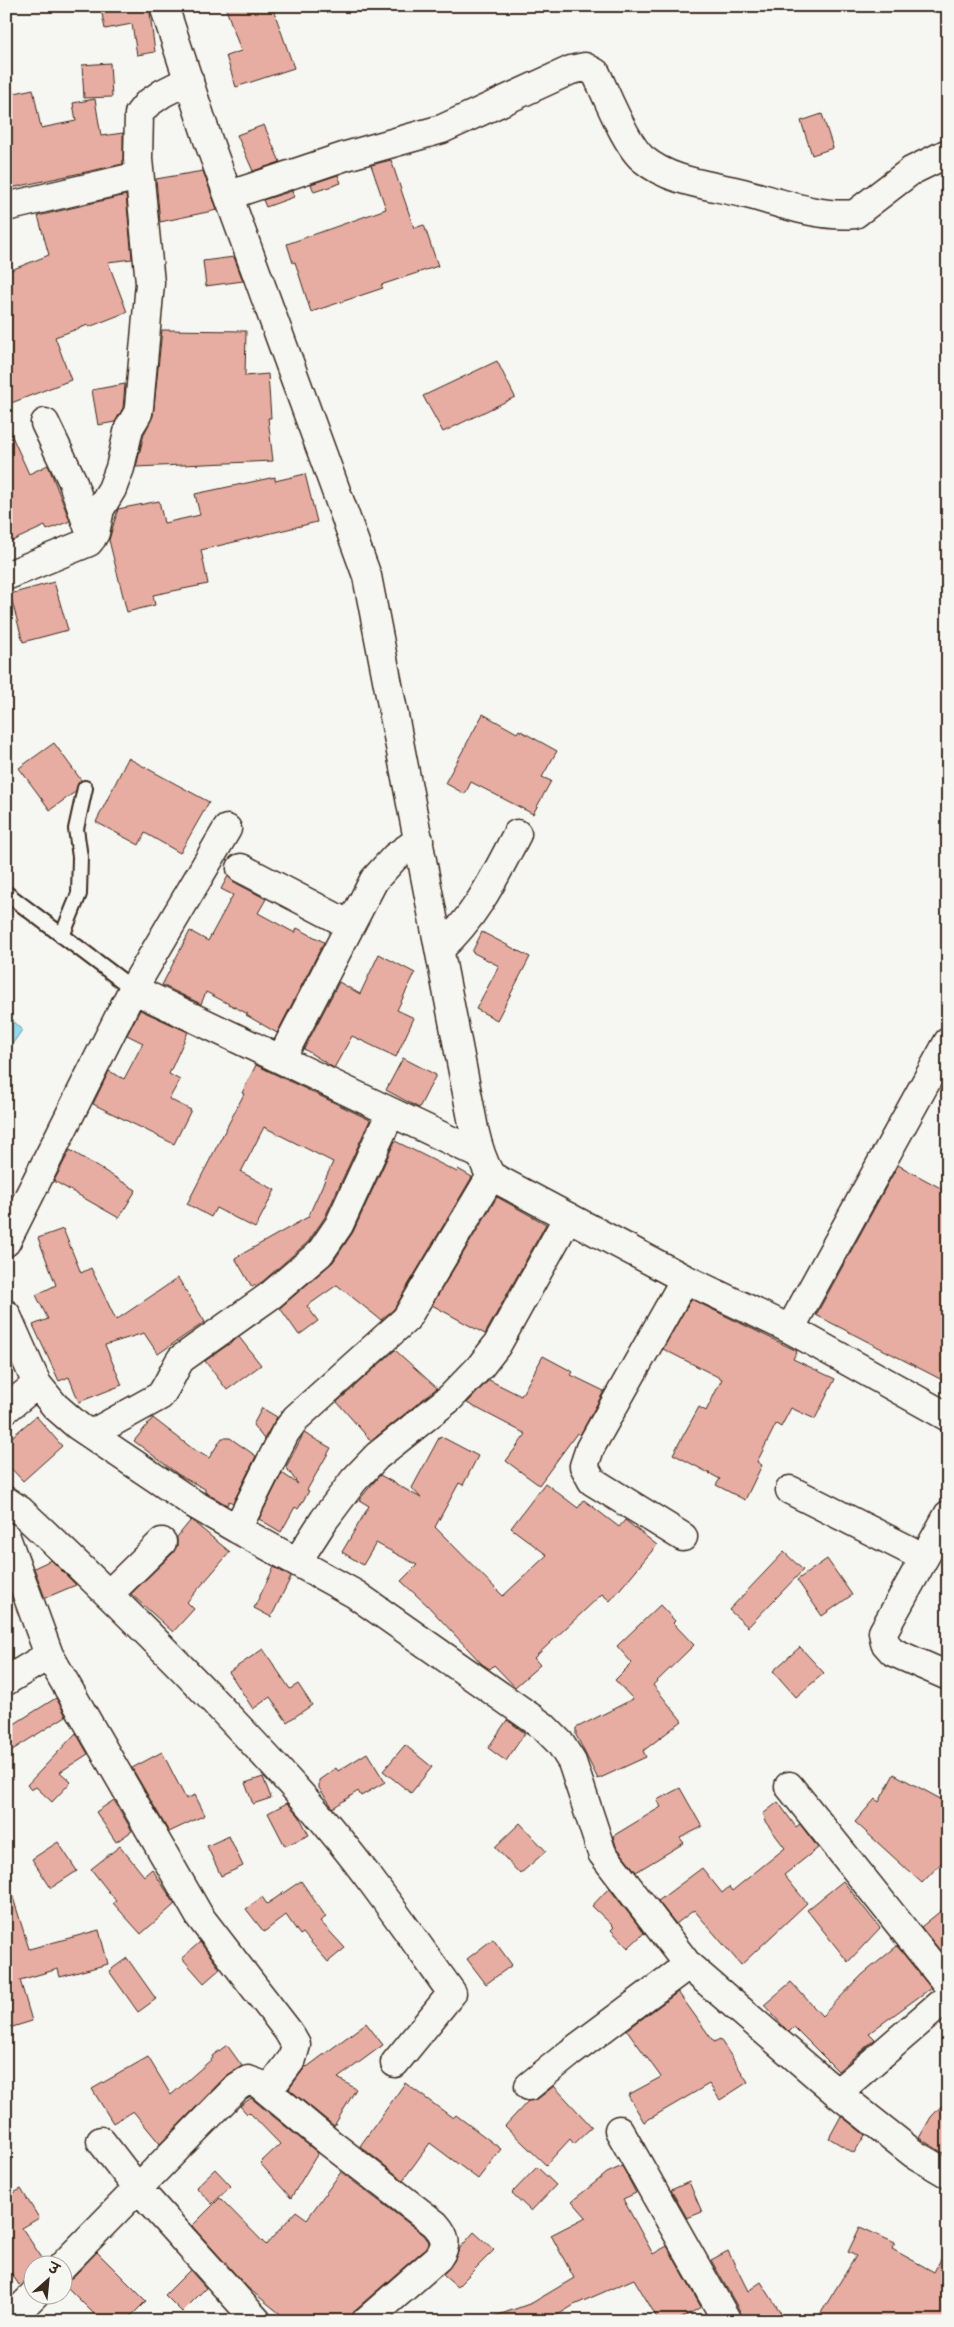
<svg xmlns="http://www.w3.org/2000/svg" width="954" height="2327" viewBox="0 0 954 2327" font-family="'Indie Flower','Playpen Sans Deva',sans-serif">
<rect width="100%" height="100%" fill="#f6f6f2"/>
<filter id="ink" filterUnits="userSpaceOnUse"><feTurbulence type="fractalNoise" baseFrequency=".02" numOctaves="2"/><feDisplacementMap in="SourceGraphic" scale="10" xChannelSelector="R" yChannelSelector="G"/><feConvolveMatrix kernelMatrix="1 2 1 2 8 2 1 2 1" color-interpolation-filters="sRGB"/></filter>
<g filter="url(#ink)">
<path fill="#91dbf2" stroke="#6f949d" d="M6,1015l16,15 -16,23z"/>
<path fill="#e7ada2" stroke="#3b2a1e" d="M115,6h34l6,46 -18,3 -5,-31 -27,5 -4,-20z
M225,6h47l22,62 -58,19 -10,-31 15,-5z
M110,63l2,34 -28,1 -2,-33z
M33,89l8,39 35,-7 -3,-18 22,-4 6,37 22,-3v31l-117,25v-48l4,-1 -4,-20v-25z
M822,114l11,34 -21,7 -11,-34z
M264,125l16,37 -27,9 -16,-36z
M391,160l23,68 10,-3 14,41 -57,19 2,3 -72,24 -16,-50 -2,1 -6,-19 99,-35 -15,-44z
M203,171l14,39 -57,12 -4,-43z
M338,175l3,8 -27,9 -3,-8z
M292,191l2,6 -28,10 -3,-7z
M126,195l6,64 -24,3 19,50 -38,15 -1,-2 -33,12 16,43 -65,25v-133l43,-17 -11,-39z
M234,257l9,24 -37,5 -3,-25z
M162,330l84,1 -1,45 23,-2 3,44h-3l5,43 -137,6 8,-33 9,-18z
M497,361l18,36 -72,35 -20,-36z
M125,384l-2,24 -8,14 -17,3 -6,-35z
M6,423l23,51 19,-9 22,56 -23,9 -2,-4 -33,15 -6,-12z
M305,474l12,48 -116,28 7,34 -55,11 2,10 -28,7 -18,-72 9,-31 41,-8 5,22 36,-8 -5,-21 80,-17v4z
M54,582l14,48 -45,12 -13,-48z
M483,714l34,19 2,-3 38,21 -15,26 9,4 -18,33 -62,-32 -6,12 -20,-11z
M54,743l27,37 -6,12 -25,18 -31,-42z
M128,758l81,44 -29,51 -35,-20 -6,12 -43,-23z
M228,876l6,6 32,17 -8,14 37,20 2,-5 27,14 -47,91 -31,-18 2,-1 -42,-22 -5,12 -39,-19 28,-54 18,10 25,-46 -12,-6z
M482,932l48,25 -33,63 -21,-11 23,-43 -27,-14z
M379,954l36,19 -18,37 17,8 -18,39 -44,-21 -18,32 -30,-19 35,-67 21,12z
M140,1010l48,22 -19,42 11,6 -11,19 22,11 -17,34 -81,-40 16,-33 15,8 19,-36 -16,-8z
M403,1058l33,17 -17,33 -33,-18z
M256,1065l114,55 -45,97 -17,25 -46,40 -10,5 -17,-29 73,-41 25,-55 -69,-35 -23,45 34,18 -20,38 -39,-20 -5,9 -24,-13 57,-110 -2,-1z
M395,1141l62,31 1,-3 14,8 -78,132 -13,11 -44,-35 -30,21 11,15 -19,14 -19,-27 53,-46 20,-30z
M70,1150l66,40 -17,28 -65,-37z
M898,1165l50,27v191l-132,-68z
M497,1197l49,27 -61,110 -53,-29z
M63,1229l18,44 10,-5 25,52 62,-42 27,44 -47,32 -14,-21 -39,12 17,40 -43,17 -10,-25 -10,4 -26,-56 15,-6 -12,-24 20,-10 -18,-47z
M691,1299l106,52 -4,8 42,20 -20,40 -24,-11 -10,19 -5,-3 -19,38 5,3 -17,35 -29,-15 4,-6 -47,-25 26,-47 7,4 16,-32 -59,-30z
M239,1337l22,28 -34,25 -22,-29z
M395,1350l42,38 -66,53 -34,-39z
M543,1356l30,16 -2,3 33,16 -24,44 -3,-2 -38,52 -33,-24 20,-27 -59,-31 22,-23 32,16z
M262,1408l15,9 -13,22 -11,-14z
M36,1416l26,30 -39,35 -17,-18v-21z
M153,1418l40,31 16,9 13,-20h8l26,18 -23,47 -4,-2 -2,4 -22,-13v-3l-26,-14 -45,-34z
M304,1433l27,15 -24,42 2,1 -11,18 -3,-2 -14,25 -22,-13 23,-46 16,11 -12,-17z
M440,1436l38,20 -15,29 -4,-2 -24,44 68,69 44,-41 -36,-27 34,-45 33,25 6,-8 35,27 6,-7 32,25 -47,56 -8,-7 -68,64 6,7 -25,22 -21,-22 -4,4 -8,-5 -55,-59 -26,-24 16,-16 -41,-22 -13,22 -21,-13 27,-46 -10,-6 21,-25 41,23 -9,-10z
M191,1520l39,32 -43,50 7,7 -21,23 -42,-38 42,-41 4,-7v-9z
M784,1552l19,18 -55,57 -19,-17z
M827,1559l25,36 -30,21 -25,-36z
M51,1560l25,25 -31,13 -11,-30z
M274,1567l17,10 -20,40 -17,-9z
M660,1605l15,16 -2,2 21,22 -41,40 29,36 -39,30 3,6 -48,22 -22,-44v-7l57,-29 -18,-19 17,-17 -15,-17z
M800,1647l24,26 -28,24 -23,-26z
M263,1649l27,40 8,-5 14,21 -25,17 -17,-25 -17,12 -24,-37z
M56,1698l10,18 -60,38v-25z
M507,1720l18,13 -19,28 -18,-13z
M76,1733l12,21 -28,18 11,10 -19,20 -16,-15 -5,3 -4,-5z
M405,1745l27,22 -21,26 -28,-22z
M162,1752l24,47 9,-4 10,20 -36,17 -37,-64z
M367,1753l18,29 -24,14 -3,-5 -25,17 -14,-20v-8l17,-12 2,3z
M894,1774l54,29v53l-26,27 -67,-61 20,-23 4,3z
M263,1777l8,21 -18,6 -8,-21z
M680,1788l22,39 -22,11 4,5 -48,29 -20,-26 -3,-10 48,-29 -4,-7z
M114,1800l18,31 -16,11 -20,-30z
M778,1802l18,25 4,-3 18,24 -34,27 23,28 -66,62 -47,-55 -18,14 -18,-23 44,-33 20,25 7,-6 3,4 53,-43 -21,-28 2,-1 -3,-5z
M287,1803l12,13 10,19 -24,11 -17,-33z
M520,1823l26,28 -26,23 -25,-27z
M229,1836l14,30 -22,10 -14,-30z
M58,1842l19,29 -26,17 -19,-29z
M120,1846l24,30 8,-7 23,35 -34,30 -28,-31 3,-2 -25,-32z
M301,1881l25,36 -6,4 25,27 -17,14 -25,-29 -3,2 -14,-20 -22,17 -18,-23 16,-12 5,7z
M843,1881l37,47 -32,34 -41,-52z
M609,1888l35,45 -16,15 -17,-18 3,-3 -22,-21z
M6,1891h5l18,58 70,-19 9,34 -48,13 -2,-8 -38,11 12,41 -26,8z
M948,1905v55l-27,-33z
M493,1939l19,26 -26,19 -19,-25z
M200,1942l20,27 -16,14 -22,-25z
M897,1946l34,42 -62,45 6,6 -37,32 -44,-44 -5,5 -6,-6 -19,-21 27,-23 31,34 40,-41z
M127,1958l29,41 -18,13 -29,-41z
M678,1992l36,50 6,-3 28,43 -28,18 -11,-16 -65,38 -16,-27 33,-18 -34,-47z
M366,2023l17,22 -45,33 18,11 -22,37 -45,-37 17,-23 1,1z
M227,2045l15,21 -16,10 -66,68 -27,-33 -20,12 -21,-34 56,-32 23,38 42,-37 -1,-2z
M405,2083l48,35 3,-3 45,34 -23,30 -48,-36 -27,37 -43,-34z
M554,2086l38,41 -18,17 -4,-5 -24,26 -41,-39 23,-25 11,-3z
M251,2098l67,55 -27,45 -31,-35 20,-19 -31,-32 -2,2 -7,-8z
M948,2099v57l-29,-18 12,-21z
M841,2116l24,19 -11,18 -25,-15z
M622,2166l14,27 -13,6 30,55 14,-8 34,61 -24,14h-18l-25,-42 -60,26 -26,16h-58v-3l42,-15 42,-25 -23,-43 35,-18 -14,-16 35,-28z
M537,2167l19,18 -25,26 -19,-18z
M215,2169l16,17 -19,18 -16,-17z
M341,2172l83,63 5,7 -3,6 -70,61 -5,12h-62l-41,-33 -56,-62 28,-28 46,47 30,-34 11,8z
M689,2182l13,30 -15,6 -16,-28z
M21,2189l18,29 -17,10 24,36h-14v13l-13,8 -13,-20v-68z
M860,2227l35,16 -3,6 42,23 14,-26v75h-132l40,-65 -8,-4z
M474,2232l20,18 -37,37 -14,-12 11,-14 6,-13z
M728,2251l20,40 13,-9 25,39h-43l-2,-8 -30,-53z
M97,2252l49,49 -20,20h-25l-39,-39 11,-5z
M190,2270l16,18 -24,24 -17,-17z"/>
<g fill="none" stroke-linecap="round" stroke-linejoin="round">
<g stroke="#3b2a1e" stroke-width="18">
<path id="service" d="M6,893l127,96
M62,936l17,-42 1,-37 -4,-28 9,-41"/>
</g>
<g stroke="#3b2a1e" stroke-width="31">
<path id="minor" d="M230,195l116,-39 96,-27 129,-59 14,-3 11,6c10,21 30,72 47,86 27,23 67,26 100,34 36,9 75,25 112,21l56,-43 37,-18
M6,207l133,-31
M45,423l27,57 20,58
M6,576l83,-34 6,-9 5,-24 12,-20 8,-21 9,-40 9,-15 1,-6 11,-124 -12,-124 1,-45 8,-10 16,-11 26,-13
M241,868l109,57
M440,949c37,-34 54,-71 77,-115
M133,989l346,165
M281,1059l93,-179 21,-23 24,-17
M6,1242l127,-253 94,-160
M6,1314l31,70 18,22 23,20 116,78 43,25 118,65 188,132 17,17 12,19 30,91 86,112 149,128 77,61 34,20
M790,1329l158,-287
M6,1409l31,-25
M91,1434l69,-38c9,-12 13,-25 21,-37l90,-64 49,-42 19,-28 52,-113
M790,1490l133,67
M6,1501l15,10c101,94 198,192 289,294 52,59 96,124 142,188l-57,70
M948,1515l-65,117 2,11 8,9 55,24
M237,1529l48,-96 11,-15 110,-99 85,-143
M6,1537l43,118 151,262 88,114 8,14 -4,14 -24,32
M683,1537l-91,-56 -8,-15 6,-18 95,-169
M297,1562l27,-42 30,-40 23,-24 73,-58 30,-31 17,-22 71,-128
M110,1593l52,-51
M6,1681l43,-26
M789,1786l159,199
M529,2086l41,-33 118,-88
M837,2093l111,-96
M619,2130l108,191
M101,2141l37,48 119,132
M62,2266l175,-179 11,-7 11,4 71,59 105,81c11,12 13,20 3,34l-72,63
M8,2321l27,-27"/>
</g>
<g stroke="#3b2a1e" stroke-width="31">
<path id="tertiary" d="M164,6l44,134 159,436 107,553c4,18 8,32 17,47l194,103 105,50 158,88"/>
</g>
<use href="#service" stroke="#f6f6f2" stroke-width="14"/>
<use href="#minor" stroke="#f6f6f2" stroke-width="28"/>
<use href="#tertiary" stroke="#f6f6f2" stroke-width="28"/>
</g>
</g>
<rect width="954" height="2327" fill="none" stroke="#f6f6f2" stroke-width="25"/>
<rect x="12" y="12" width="929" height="2302" fill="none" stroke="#3b2a1e" stroke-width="2" filter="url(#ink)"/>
<g transform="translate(48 2280) rotate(27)"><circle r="24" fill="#f6f6f2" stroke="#aba49d"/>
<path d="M0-4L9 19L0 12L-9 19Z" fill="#3b2a1e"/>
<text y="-8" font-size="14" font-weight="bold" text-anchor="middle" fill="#3b2a1e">उ</text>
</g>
</svg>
